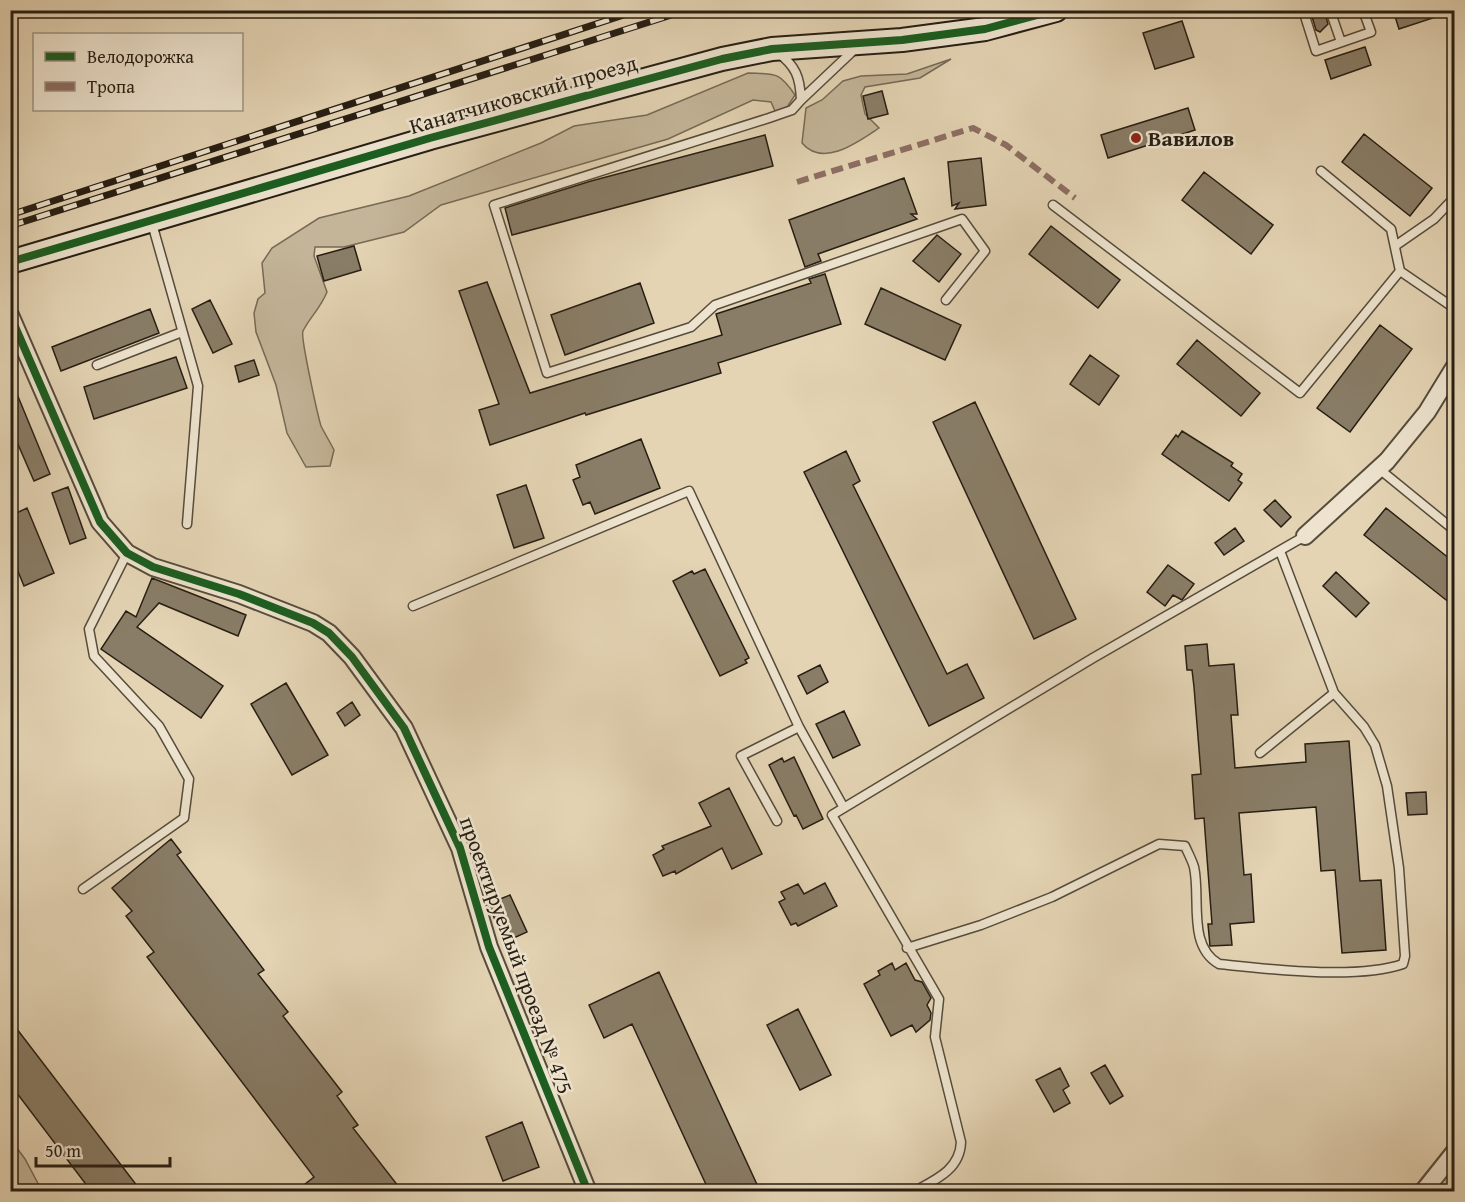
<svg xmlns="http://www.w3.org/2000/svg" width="1465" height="1202" viewBox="0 0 1465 1202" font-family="'Gentium Book Plus',serif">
<rect width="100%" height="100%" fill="#e4d4b4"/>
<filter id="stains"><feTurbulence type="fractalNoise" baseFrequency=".00333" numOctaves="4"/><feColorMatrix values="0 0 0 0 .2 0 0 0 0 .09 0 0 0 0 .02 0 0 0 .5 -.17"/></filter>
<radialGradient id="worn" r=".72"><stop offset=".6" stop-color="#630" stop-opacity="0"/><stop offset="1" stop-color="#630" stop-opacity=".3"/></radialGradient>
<path fill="#c4b599" stroke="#766a56" stroke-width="1.5" d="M951,59l-31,19 -55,9 -4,8 4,19 14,14c-21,14 -56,40 -77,15l4,-35 16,-8 21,-19 18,-5 46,-2z
M748,73c27,1 31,-2 47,22l-11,17 -9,-1 -4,-9 -18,-2 -85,39 -227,66 -37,27 -60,15h-29l-1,9 13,36c-7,17 -17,25 -24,39 -3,5 15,85 18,95 4,8 9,16 13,24l-4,16 -24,1 -19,-34 -11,-48 -20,-53 -2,-19 4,-14 7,-6 -3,-30 10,-15 47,-30 90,-22 132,-53 33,-17 73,-11z
M1454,1138v53l-43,1 2,-3z
M11,1140l14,19 17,32h-31z"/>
<path fill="#897d67" stroke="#271e13" stroke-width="1.5" d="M1310,10h14l4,14 -8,8 -4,-2z
M1393,10h55v3l-49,16z
M1182,21l12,36 -39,12 -12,-36z
M1365,47l6,18 -40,14 -6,-19z
M882,91l6,23 -20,5 -5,-23z
M1188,108l7,22 -87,28 -7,-23z
M1364,134l68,54 -22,28 -68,-54z
M765,135l8,31 -261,69 -7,-27 86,-27z
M981,158l5,47 -31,4 4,-6 -7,3 -4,-44z
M1204,172l69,53 -22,29 -69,-54z
M904,178l13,36h-6l6,5 -99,35 3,7 -16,6 -16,-47z
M1051,226l69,54 -22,28 -69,-54z
M937,235l24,19 -22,28 -26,-21z
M354,246l7,24 -37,11 -7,-25z
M825,274l16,50 -123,39 3,10 -135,42 -1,-2 -95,32 -11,-35 20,-6 -40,-113 28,-9 43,111 192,-58 -6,-21 95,-31 -2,-4z
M640,283l14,40 -89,32 -14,-40z
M881,288l80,37 -16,35 -80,-36z
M210,300l22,44 -19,9 -21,-44z
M150,309l9,24 -98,38 -9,-24z
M1380,325l32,24 -62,83 -33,-24z
M1197,340l63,53 -19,23 -64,-52z
M1090,355l29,21 -20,29 -29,-21z
M176,357l11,31 -93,31 -10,-32z
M254,360l5,15 -20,7 -4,-16z
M10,377l40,97 -16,7 -24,-55z
M975,402l101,217 -42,20 -101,-217z
M1182,431l51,32 -2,3 11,8 -4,6 4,3 -13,18 -67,-47 14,-19 2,2z
M641,439l19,49 -65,26 -5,-12 -7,3 -10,-25 7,-3 -4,-12z
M846,451l14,30 -7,4 94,189 20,-10 17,34 -55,28 -125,-254z
M526,485l18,53 -30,10 -17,-53z
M68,487l18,51 -16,6 -18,-51z
M1275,500l16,17 -10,10 -17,-17z
M27,508l27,65 -30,13 -14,-34v-36z
M1386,508l69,55v44l-91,-72z
M1235,528l9,13 -20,14 -9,-12z
M1168,565l26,19 -12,16 -9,-5 -8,11 -18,-14z
M705,569l44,89 -4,2 2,3 -27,13 -47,-95 19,-10 2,3z
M1336,572l33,31 -13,14 -33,-31z
M152,578l94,37 -8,21 -79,-33 -22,24 86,59 -22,32 -100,-69 25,-38 10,6z
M1207,644l2,22 25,-2 4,51h-7l4,53 71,-6 -1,-18 44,-3 11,140 21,-1 5,70 -44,3 -7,-83 -14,1 -5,-64 -77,6 5,62 7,-1 3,48 -24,2 2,21 -22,1 -2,-22h4l-8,-106 -9,1 -3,-44 9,-1 -7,-87 -2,-17h-5l-2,-24z
M820,665l8,17 -21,12 -9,-18z
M286,683l42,72 -36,20 -41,-71z
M352,702l8,13 -15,11 -8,-13z
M844,711l16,34 -27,13 -17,-34z
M794,757l29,62 -20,10 -7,-14 -2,1 -25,-51 13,-7 2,4z
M729,788l33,66 -30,15 -10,-21 -46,26 -1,-3 -12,5 -10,-21 11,-6 -2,-3 49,-20 -12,-23z
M1426,792l1,22 -19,1 -2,-22z
M171,839l10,13 -4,3 87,115 -6,4 30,38 -5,4 59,76 -5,4 21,29 -5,3 49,63h-106l18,-14 -167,-220 7,-5 -28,-36 6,-5 -20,-23z
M825,883l12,23 -39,20 -2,-3 -5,2 -12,-23 6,-3 -4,-7 17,-8 6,10z
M510,895l17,37 -22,10 -17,-38z
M892,963l3,7 11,-7 9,17 7,2 9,16 -4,7 4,8 -1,7 -14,12 -4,-7 -21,11 -27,-52 16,-9 -2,-4z
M659,972l101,219h-51l-77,-167 -28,14 -15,-33z
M798,1009l33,66 -31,15 -33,-65z
M10,1020l131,171h-50l-81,-107z
M1105,1065l18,31 -13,8 -19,-31z
M1060,1068l9,18 -6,4 7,13 -16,9 -18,-32z
M522,1122l17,45 -36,14 -17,-44z"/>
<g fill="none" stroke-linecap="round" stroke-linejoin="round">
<g stroke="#564c3b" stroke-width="11">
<path id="lane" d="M1303,10l13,41 55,-19 -8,-22
M1330,10l11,32
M777,52c19,14 23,25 24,48l56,-53
M801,100l-9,10 -23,8 -275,87 53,168 144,-46 24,-22 247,-86 23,32 -39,49
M1321,171l70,58 9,42 54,37
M1053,205l247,188 100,-122
M151,220l47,166 -11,138
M1395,246l39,-27 20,-21
M97,365l85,-33
M1378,468l76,62
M413,606l276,-115 110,236 45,81
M1260,753l74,-60
M777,821l-36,-65 58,-29
M83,889l101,-71 5,-39 -30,-53 -65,-70 -5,-27 38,-76
M907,948l74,-23 71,-28 107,-53 26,2c3,7 7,14 9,21 7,31 -7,79 25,97 50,5 137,16 184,0l2,-8 -6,-88 -12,-82 -12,-41 -11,-18 -30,-34 -54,-142
M913,1192c22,-12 47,-22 48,-50l-26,-105 4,-38 -107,-184 261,-157 212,-122"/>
</g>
<g stroke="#564c3b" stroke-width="20">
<path id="street" d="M10,315l90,207 27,31 26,14 86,27 74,29 16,10 23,24 52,71 56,120 29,99 99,245
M1305,536l82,-75 40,-49 27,-44
M1423,1192l31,-39"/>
</g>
<g stroke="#271e13" stroke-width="26">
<path id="secondary" d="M10,262l420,-124 292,-79 50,-10 130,-9 83,-11 71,-19"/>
</g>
<use href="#lane" stroke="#ede3ce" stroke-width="8"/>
<use href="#street" stroke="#ede3ce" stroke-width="16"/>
<use href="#secondary" stroke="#ede3ce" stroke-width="22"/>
<g stroke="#271e13" stroke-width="7">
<path id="rail" d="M10,215l629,-205
M10,226l677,-216"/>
</g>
<use href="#rail" stroke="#ede3ce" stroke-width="4.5" stroke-dasharray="14" stroke-linecap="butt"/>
<path stroke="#8d6e63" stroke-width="6" stroke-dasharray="12 6" stroke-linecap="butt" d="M797,182l176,-54 33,17 69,53"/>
<g stroke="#ede3ce" stroke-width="11">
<path id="cycleway" d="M10,262l420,-124 292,-79 50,-10 130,-9 83,-11 71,-19
M10,315l90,207 27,31 26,14 86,27 74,29 16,10 23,24 52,71 56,120 29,99 99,245"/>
</g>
<use href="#cycleway" stroke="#1b5e20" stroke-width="8"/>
</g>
<circle fill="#8f2418" stroke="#ede3ce" stroke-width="2" cx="1136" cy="138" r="6"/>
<g text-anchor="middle" stroke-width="5" stroke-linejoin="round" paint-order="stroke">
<g font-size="22" fill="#271e13" stroke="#ede3ce">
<text transform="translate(523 94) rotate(-16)" y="8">Канатчиковский проезд</text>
<text transform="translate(517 955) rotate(70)" y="8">проектируемый проезд № 475</text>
</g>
<g font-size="22" font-weight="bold" fill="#271e13" stroke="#ede3ce" text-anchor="start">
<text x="1148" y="146">Вавилов</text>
</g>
</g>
<rect width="1465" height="1202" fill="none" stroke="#e4d4b4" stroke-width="36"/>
<rect x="12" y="12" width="1441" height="1178" fill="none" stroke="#271e13" stroke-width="3"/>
<rect x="18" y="18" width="1429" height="1166" fill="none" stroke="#271e13" stroke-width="1.5"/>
<rect x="33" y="33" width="210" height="78" fill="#ede3ce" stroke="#9e9483" stroke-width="1.5"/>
<rect x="45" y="52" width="30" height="9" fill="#1b5e20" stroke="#9e9483" stroke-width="1.5"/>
<text x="87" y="63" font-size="18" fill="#271e13">Велодорожка</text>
<rect x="45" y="82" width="30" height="9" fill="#8d6e63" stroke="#9e9483" stroke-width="1.5"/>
<text x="87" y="93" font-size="18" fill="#271e13">Тропа</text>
<path d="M36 1157v9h134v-9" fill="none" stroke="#271e13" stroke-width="3"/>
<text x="45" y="1157" font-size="18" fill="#271e13" stroke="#ede3ce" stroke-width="4.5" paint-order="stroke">50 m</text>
<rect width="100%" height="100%" filter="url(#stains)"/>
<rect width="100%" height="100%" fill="url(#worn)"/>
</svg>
